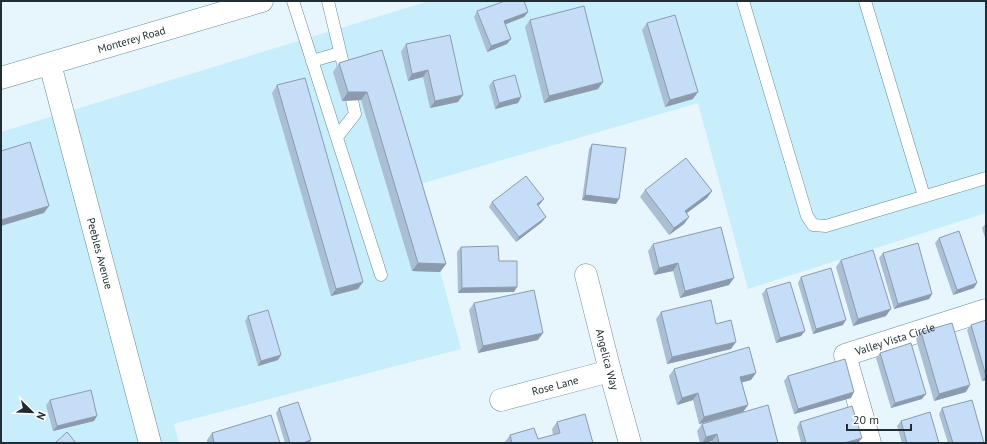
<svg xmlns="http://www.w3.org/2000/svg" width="987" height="444" viewBox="0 0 987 444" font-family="'PT Sans',sans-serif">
<rect width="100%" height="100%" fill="#e7f6fc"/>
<path fill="#c8edfb" d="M429,1h557v212l-238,76 -50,-186 -281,82 44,164 -287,75 5,19h-178v-311z"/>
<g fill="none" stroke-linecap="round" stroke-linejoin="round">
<g stroke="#678a96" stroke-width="13">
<path id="lane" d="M293,1l88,274
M328,1l16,67
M743,1l64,215 6,9 13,1 160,-48
M865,1l59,195
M312,61l28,-8
M337,137l18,-23 -3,-14"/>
</g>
<g stroke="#678a96" stroke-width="23">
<g id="street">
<path id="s1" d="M50,64l100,379"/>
<path id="s2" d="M586,275l24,96 20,72"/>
<path id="s3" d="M501,400l109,-29"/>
<path id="s4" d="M870,443l-25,-88 141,-45"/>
</g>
</g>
<g stroke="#678a96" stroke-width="23">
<g id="primary">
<path id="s5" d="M1,78l261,-77"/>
</g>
</g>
<use href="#lane" stroke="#fff" stroke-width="12"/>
<use href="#street" stroke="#fff" stroke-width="22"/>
<use href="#primary" stroke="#fff" stroke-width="22"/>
</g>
<path fill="#aabed4" d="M477,11l51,1 -4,5 -18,7 1,20 -20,8 -13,-35z
M530,20l68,69 -54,14 -19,-76z
M647,23l46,76 -28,8 -23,-77z
M406,44l52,58 -28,6 -7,-31 -15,4 -7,-29z
M382,50l64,214 -6,8 -28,-1 -51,-171 -19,1 -9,-29 6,-9z
M493,81l28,16 -3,6 -23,6 -6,-23z
M277,85l81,204 -27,7 -59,-203z
M592,144l24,60 -34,-4 7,-51z
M645,190l67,1 -5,7 -20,15 2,4 -5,7 -15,11 -29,-38z
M492,202l48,2 -2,2 4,16 -26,20 -27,-35z
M986,223v18l-4,-13z
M939,238l35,50 -21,7 -18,-52z
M653,244l76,41 -49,13 -7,-27 -19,4 -6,-24z
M461,247l38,14 15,31 -56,1 -1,-41z
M883,253l49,41 -3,5 -35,10 -15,-51z
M841,260l45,56 -33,10 -17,-59z
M801,277l42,48 -30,9 -15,-51z
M766,289l35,47 -25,7 -14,-49z
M474,303l64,37 -60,13 -9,-43z
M661,312l55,12 15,25 -64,15 -11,-45z
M248,316l30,44 -20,6 -13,-45z
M986,320v60l-4,1 -15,-51 4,-5z
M921,332l45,60 -32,9 -18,-62z
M880,353l42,46 -31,9 -15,-50z
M674,369l77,11 -9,2 6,23 -5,7 -44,12 -6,-24 -16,5 -8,-29z
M788,376l63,22 -57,16 -10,-33z
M50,400l44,21 -41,10 -7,-26z
M279,408l32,32 -2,3h-24l-9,-30z
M942,408l42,35h-36l-9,-29z
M901,421l38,22h-37l-5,-17z
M557,422l36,21h-88v-1l5,-7 28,4 15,-4 -1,-6z
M800,422l62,16 -4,5h-57l-4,-16z
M702,424l76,19h-66v-2l-6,2h-6l-3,-12z
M212,433l68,10h-73v-3z"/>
<path fill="#8b9bad" d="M528,12l-4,5 -23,9 3,-5z
M511,39l-4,5 -20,8 4,-6z
M428,70l-5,7 -15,4 4,-7z
M603,82l-5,7 -54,14 5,-7z
M348,92h19l-6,8 -19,1z
M698,92l-5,7 -28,8 5,-7z
M463,95l-5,7 -28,6 5,-7z
M521,97l-3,6 -23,6 4,-6z
M712,191l-5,7 -27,20 5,-7z
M585,195l34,4 -3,5 -34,-4z
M544,199l-4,5 -7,5 4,-5z
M49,206l-5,7 -43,13v-6z
M546,217l-4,5 -26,20 3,-5z
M689,217l-5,7 -15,11 5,-7z
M418,263l28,1 -6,8 -28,-1z
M678,263l-5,8 -19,4 5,-7z
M734,278l-5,7 -49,13 5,-7z
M363,282l-5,7 -27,7 5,-7z
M977,283l-3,5 -21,7 4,-5z
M517,287l-3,5 -56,1 4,-5z
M932,294l-3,5 -35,10 4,-5z
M891,309l-5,7 -33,10 5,-7z
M846,320l-3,5 -30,9 3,-5z
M805,331l-4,5 -25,7 4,-5z
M543,333l-5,7 -60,13 5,-7z
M736,342l-5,7 -64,15 5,-7z
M281,355l-3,5 -20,6 3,-5z
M756,373l-5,7 -15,4 4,-7z
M986,376v4l-4,1z
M970,385l-4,7 -32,9 5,-7z
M854,392l-3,6 -57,16 4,-5z
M698,393l-5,7 -16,5 5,-7z
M926,394l-4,5 -31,9 4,-5z
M748,405l-5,7 -44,12 5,-7z
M97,416l-3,5 -41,10 4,-5z
M717,434l-5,7 -6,2h-4l4,-6z
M862,438l-4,5h-14z
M311,440l-2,3h-6z"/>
<path fill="#c6ddf7" stroke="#8b9bad" d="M505,1h19l4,11 -24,9 7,18 -20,7 -14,-35z
M584,6l19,76 -54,14 -19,-76z
M675,15l23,77 -28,8 -23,-77z
M450,35l13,60 -28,6 -7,-31 -16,4 -6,-30z
M382,50l64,214 -28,-1 -51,-171h-19l-9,-29z
M515,75l6,22 -22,6 -6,-22z
M305,78l58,204 -27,7 -59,-204z
M30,142l19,64 -48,14v-69z
M592,144l34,4 -7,51 -34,-4z
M686,158l26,33 -27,20 4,6 -15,11 -29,-38z
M526,176l18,23 -7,5 9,13 -27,20 -27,-35z
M721,227l13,51 -49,13 -7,-28 -19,5 -6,-24z
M959,231l18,52 -20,7 -18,-52z
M918,243l14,51 -34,10 -15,-51z
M498,246l1,15h18v26l-55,1 -1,-41z
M873,250l18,59 -33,10 -17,-59z
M831,268l15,52 -30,9 -15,-52z
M790,282l15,49 -25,7 -14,-49z
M534,290l9,43 -60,13 -9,-43z
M711,300l5,24 15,-4 5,22 -64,15 -11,-45z
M268,310l13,45 -20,6 -13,-45z
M986,320v56l-15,-51z
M952,323l18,62 -31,9 -18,-62z
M911,343l15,51 -31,9 -15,-50z
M749,347l7,26 -16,4 8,28 -44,12 -6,-24 -16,5 -8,-29z
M845,359l9,33 -56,17 -10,-33z
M91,390l6,26 -40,10 -7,-26z
M972,400l12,43h-31l-11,-35z
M298,402l13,38 -8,3h-13l-11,-35z
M768,405l10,38h-59l-2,-9 -11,3 -4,-13z
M852,406l10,32 -18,5h-38l-6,-21z
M930,412l9,31h-32l-6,-22z
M585,414l8,29h-81l-2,-8 24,-7 4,11 22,-6 -3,-11z
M271,415l9,28h-66l-2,-10z
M67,432l9,11h-21z"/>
<g text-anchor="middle" stroke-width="3" stroke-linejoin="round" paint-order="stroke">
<g font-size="11" fill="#202e33" stroke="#fff">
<text dy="4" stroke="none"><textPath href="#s5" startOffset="136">Monterey Road</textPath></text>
<text dy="4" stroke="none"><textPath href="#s1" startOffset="196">Peebles Avenue</textPath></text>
<text dy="4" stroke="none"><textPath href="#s4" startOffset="144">Valley Vista Circle</textPath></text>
<text dy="4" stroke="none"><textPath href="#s2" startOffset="87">Angelica Way</textPath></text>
<text dy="4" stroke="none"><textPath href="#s3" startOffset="56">Rose Lane</textPath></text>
</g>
</g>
<rect width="987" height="444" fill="none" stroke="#202e33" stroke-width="4"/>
<g transform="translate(32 412) rotate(113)" stroke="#ffffff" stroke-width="3" paint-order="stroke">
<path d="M0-3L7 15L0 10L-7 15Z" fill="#202e33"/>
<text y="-6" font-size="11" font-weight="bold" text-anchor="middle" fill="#202e33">N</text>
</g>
<path d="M847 424v6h64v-6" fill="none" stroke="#202e33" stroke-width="2"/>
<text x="853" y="424" font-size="12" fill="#202e33" stroke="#ffffff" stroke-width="3" paint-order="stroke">20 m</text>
</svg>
